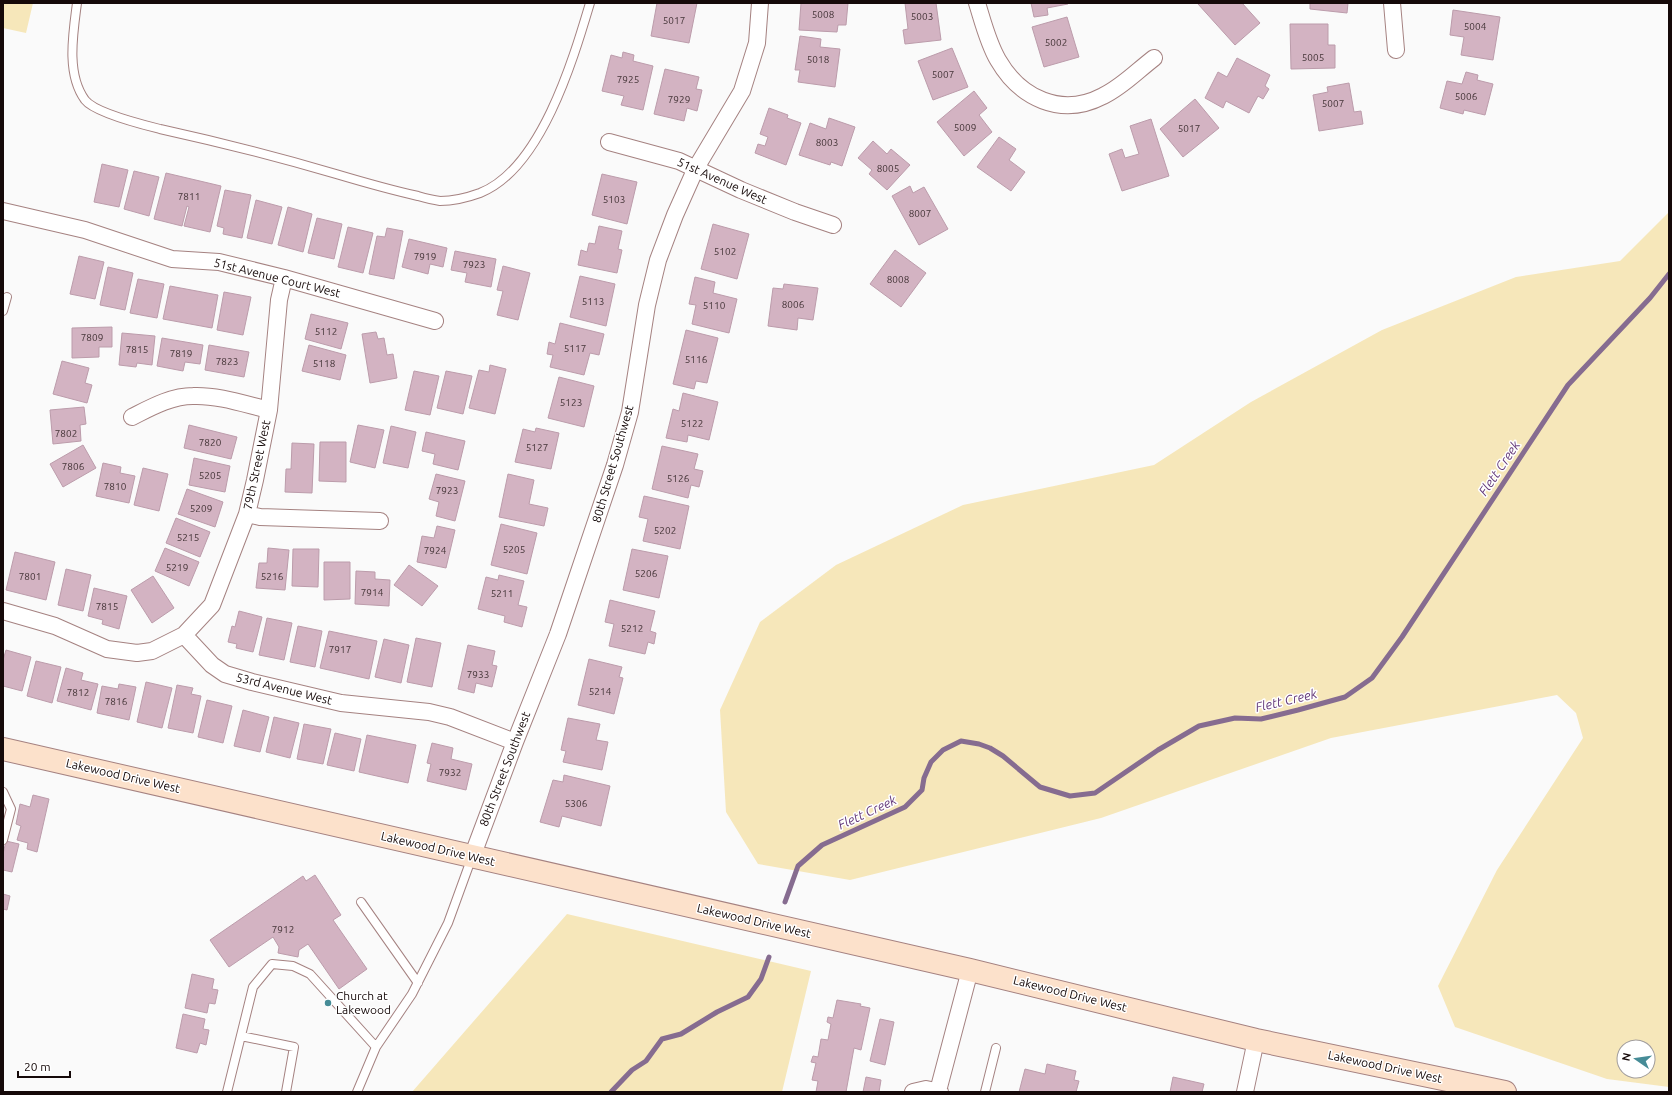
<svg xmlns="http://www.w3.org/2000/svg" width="1672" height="1095" viewBox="0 0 1672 1095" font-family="Ubuntu,sans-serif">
<rect width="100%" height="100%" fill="#fafafa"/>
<path fill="#f6e7ba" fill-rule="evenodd" d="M3,3h30l-7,30 -23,-5z
M1669,212v875l-62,-8 -152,-52 -17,-41 59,-116 86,-132 -7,-25 -19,-18 -226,43 -230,80 -251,62 -92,-16 -32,-52 -6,-102 40,-88 76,-57 127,-60 191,-40 97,-63 131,-72 134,-53 104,-16zM1624,1047h24v24h-24z
M567,914l244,57 -29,121h-370z"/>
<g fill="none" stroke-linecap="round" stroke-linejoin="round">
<path stroke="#866c90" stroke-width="5" d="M785,902l13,-36 24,-21 83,-38 17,-17 2,-12 7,-16 12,-12 18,-9 18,3 11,4 13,8 37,31 30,9 25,-3 63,-43 41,-24 36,-8 26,1 37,-9 47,-13 27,-19 30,-41 166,-252 82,-87 19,-24
M611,1092l21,-22 14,-9 16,-22 19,-5 36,-22 31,-15 13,-18 8,-22"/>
</g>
<path fill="#d3b3c2" stroke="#bc9cab" d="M657,3h40l-8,40 -38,-7z
M801,3h47l-2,22h-8l-1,7 -38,-2z
M905,3h31l5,37 -36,4 -2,-14 5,-1z
M1031,3h37v1l-21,4 1,7 -14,2z
M1200,3h42l18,20 -25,22 -37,-41z
M1310,3h38l-1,10 -37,-4z
M1453,10l47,7 -7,43 -32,-5 3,-18 -14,-2z
M1067,17l12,40 -35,10 -12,-40z
M1290,24h38v21h7v23l-44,1z
M800,36l21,3 -1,8 20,2 -5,38 -37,-5 2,-12h-5z
M952,48l16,39 -35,13 -15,-39z
M623,52l11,3 -1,6 20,5 -10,44 -22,-5 3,-9 -22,-5 9,-36 11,3z
M1237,58l33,17 -5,11 4,3 -6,10 -5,-3 -9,17 -23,-12 -3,7 -18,-10 13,-26 9,5z
M665,69l34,8 -3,12 6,1 -5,21 -10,-3 -3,13 -30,-7z
M1466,72l12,3 -1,5 16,4 -8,31 -21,-5 -1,4 -23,-6 7,-27 15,3z
M1349,83l5,29 7,-1 2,13 -44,7 -6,-36 15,-3 -1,-5z
M974,91l13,17 -8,7 13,17 -28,24 -27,-34z
M1195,99l24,29 -36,29 -23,-28z
M769,108l19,7 -1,3 14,5 -15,42 -31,-12 3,-9 7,2 3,-9 -8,-3z
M829,118l26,9 -13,39 -11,-4 -1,3 -31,-10 11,-32 16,6z
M1151,119l18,57 -47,15 -13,-37 13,-5 3,9 14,-4 -9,-28z
M999,137l17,12 -7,11 16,12 -14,19 -34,-24z
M873,141l14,13 4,-5 19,16 -23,25 -18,-16 3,-4 -14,-12z
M102,164l26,6 -9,37 -25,-5z
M134,171l25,6 -10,39 -25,-7z
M166,173l55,13 -11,46 -26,-6 5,-19 -2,-1 -5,20 -28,-7z
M602,174l35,8 -10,42 -35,-9z
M910,186l3,7 11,-6 24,42 -29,16 -27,-49z
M225,190l26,5 -9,43 -19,-4 1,-6 -7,-2z
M256,200l26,7 -10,37 -25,-6z
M288,207l24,7 -9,38 -25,-7z
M317,218l25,6 -8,35 -26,-6z
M713,224l36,10 -12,45 -36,-10z
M599,226l23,5 -4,18 4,1 -5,23 -39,-8 3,-15 6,2 2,-9 6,1z
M348,227l25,6 -10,40 -25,-6z
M387,228l16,3 -9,48 -25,-5 8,-38 8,1z
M409,239l38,9 -4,19 -13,-3 -2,10 -26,-7z
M895,250l31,23 -25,34 -31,-23z
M455,251l41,8 -5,28 -26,-5 2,-9 -16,-3z
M79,256l25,6 -9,37 -25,-5z
M503,266l27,7 -12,47 -21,-5 6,-24 -6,-1z
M108,267l25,6 -8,37 -25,-5z
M580,276l35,8 -9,42 -36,-9z
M695,277l20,5 -2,11 24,6 -8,34 -37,-9 4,-19 -7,-1z
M138,279l26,5 -7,34 -27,-5z
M784,284l34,4 -5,32 -15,-2 -1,12 -29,-4 5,-38 10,1z
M170,286l48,9 -6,33 -49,-9z
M224,292l27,5 -8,38 -26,-5z
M311,314l37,9 -7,26 -36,-10z
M560,323l44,11 -5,21 -9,-2 -6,22 -34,-8 3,-12 -6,-1 2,-12 6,2z
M112,327v20h-13v10l-27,1v-30z
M686,330l32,8 -11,45 -11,-2 -2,8 -21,-5z
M376,332l2,7 6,-1 3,17 6,-1 4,24 -27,5 -8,-49z
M122,333l33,3 -3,29 -15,-2 -1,4 -17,-2z
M162,338l41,7 -3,19 -15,-2 -2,9 -26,-5z
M209,345l40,7 -5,25 -39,-7z
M309,345l37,10 -6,25 -38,-9z
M62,361l27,7 -4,15 7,2 -5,18 -34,-9z
M490,365l16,4 -11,45 -26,-6 10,-38 10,2z
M414,371l25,5 -9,39 -25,-5z
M446,371l26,5 -9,38 -26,-6z
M559,377l35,9 -10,41 -36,-9z
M683,393l35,9 -9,38 -21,-5 -1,7 -21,-4 7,-29 6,2z
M84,407l2,17 -6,1 1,16 -28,3 -3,-34z
M189,425l48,12 -6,22 -47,-11z
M358,425l26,5 -9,38 -25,-6z
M391,426l25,6 -8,36 -25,-5z
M536,428l23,5 -8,36 -36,-7 8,-33 12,3z
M426,432l39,9 -7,29 -25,-6 2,-10 -13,-3z
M320,442h26v40l-27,-1z
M292,443l22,1 -2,49 -27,-1 1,-23h5z
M83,445l13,23 -33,19 -13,-23z
M662,446l36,8 -4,15 9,2 -4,16 -8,-2 -3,13 -36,-9z
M194,458l36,8 -5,26 -36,-7z
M103,463l18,4 -1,6 15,3 -6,27 -33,-7z
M143,468l25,6 -9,37 -25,-6z
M436,474l29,7 -10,40 -19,-5 3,-14 -10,-3z
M508,474l26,6 -5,24 19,4 -4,18 -45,-9z
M187,489l36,13 -8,25 -37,-13z
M644,496l45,10 -9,43 -37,-8 5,-22 -9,-2z
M176,518l34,14 -10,25 -34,-14z
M501,524l36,9 -10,41 -36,-9z
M437,526l18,4 -9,38 -29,-6 5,-26 12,2z
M165,548l34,14 -10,24 -34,-15z
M268,548l21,2 -4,40 -29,-2 3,-25h8z
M293,549h26l-1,38 -26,-1z
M632,549l36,7 -9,42 -36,-8z
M15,552l40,10 -9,38 -40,-10z
M324,562h26v37l-26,1z
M409,565l29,21 -16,20 -28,-21z
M66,569l25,6 -8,36 -25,-6z
M356,571l19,1v7l15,1 -1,26 -34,-2z
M499,575l25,6 -6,24 9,2 -5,20 -18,-5 1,-6 -27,-7 8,-32 12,3z
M153,576l21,32 -22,15 -21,-33z
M94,588l33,8 -8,33 -17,-5 1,-4 -15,-4z
M610,600l45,11 -5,20 6,2 -2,11 -6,-2 -3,12 -36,-8 5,-22 -9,-2z
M239,611l23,6 -9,35 -17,-4 1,-4 -9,-2 4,-16 3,1z
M267,618l25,5 -8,37 -25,-5z
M298,626l24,5 -7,36 -25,-5z
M329,631l48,10 -8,38 -49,-11z
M416,638l25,5 -9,44 -25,-5z
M384,639l25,6 -8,38 -26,-6z
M468,645l27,6 -3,14 5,1 -5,21 -16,-4 -2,10 -16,-4z
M6,650l25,7 -9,34 -19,-5v-26z
M589,659l33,8 -3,10 4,1 -9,36 -36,-9z
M36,661l25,6 -9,36 -25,-7z
M66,668l17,5 -2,7 17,4 -7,26 -34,-9z
M146,682l26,6 -10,40 -25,-6z
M119,684l17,3 -7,33 -32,-7 5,-27 16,3z
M177,685l16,3 -2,6 10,2 -8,37 -25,-5z
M207,700l25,6 -9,37 -25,-6z
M243,710l26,7 -9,35 -26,-6z
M274,717l25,6 -9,35 -24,-6z
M568,718l32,6 -4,16 12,2 -6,28 -39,-8 3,-11 -5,-1z
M304,724l27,5 -8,35 -26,-5z
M335,733l26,6 -7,32 -27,-6z
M367,735l49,10 -8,38 -49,-11z
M432,743l21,5 -2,11 21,5 -6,26 -39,-9 4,-17 -4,-1z
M564,775l46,11 -9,40 -39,-10 -3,11 -19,-5 13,-42 10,2z
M33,795l16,4 -12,53 -10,-3 1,-6 -11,-3 4,-14 -5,-2 4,-20 10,3z
M6,841l13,3 -7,28 -9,-2v-16z
M315,875l26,40 -8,5 34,49 -28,20 -31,-45 -9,6 -1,7 -20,-4 1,-6 -6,-10 -44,30 -19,-27 93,-64 3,5z
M3,894l7,2 -3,14 -4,-1z
M192,974l22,5 -2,10 6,1 -3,14 -6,-1 -2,10 -22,-5z
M837,1000l24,4 -1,2 10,2 -9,42 -7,-2 -8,44h-30l2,-11 -6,-1 4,-17 -5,-1 2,-6 5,1 3,-18 7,1 3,-16 -4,-2 1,-5 5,1z
M183,1014l22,5 -2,10 6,1 -3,15 -6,-2 -3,10 -21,-5z
M880,1019l14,3 -9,43 -15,-4z
M1047,1064l29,7 -2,9 5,1 -3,11h-57l6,-23 20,5z
M866,1077l15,3 -2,12h-16z
M1173,1077l31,7 -2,8h-32z"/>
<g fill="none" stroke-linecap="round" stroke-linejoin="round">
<g stroke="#a58281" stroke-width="10">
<path id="lane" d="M77,3c-4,31 -11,71 8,97 10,13 59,25 75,29 59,13 118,28 176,45 27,8 55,16 82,22 7,2 15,4 22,5 12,0 29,-4 40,-8 61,-24 93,-133 110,-190
M3,311l4,-14
M3,792l8,17 -8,31
M361,902l57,81
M241,1036l53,11 -8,45
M227,1092l26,-105 19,-23 21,2 17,8 66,73
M357,1092l19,-45 36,-53 36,-71 24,-66
M985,1092l11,-44"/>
</g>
<g stroke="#a58281" stroke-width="18">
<path id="street" d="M977,3c6,19 11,40 21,57 22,38 63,58 105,36 19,-9 34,-25 51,-38
M1392,3l4,47
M609,142l70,19 62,29 54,22 38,13
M3,211l82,19 87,29 47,3 65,16 151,43
M132,417c18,-9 39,-21 61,-21 25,-1 51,8 76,14
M247,514l13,3 120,4
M3,611l52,15 52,23 30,4 15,-2 32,-16 28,-30 35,-91 8,-34 14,-70 10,-110 5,-22
M184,635l28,30 13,9 27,8 89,21 88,9 21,5 65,25
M472,857l43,-115 43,-108 57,-169 15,-53 17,-107 11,-45 17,-45 21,-47 46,-77 15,-48 3,-40
M938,1091l32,-121
M913,1092l13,-3 14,3
M1245,1092l11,-52"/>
</g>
<g stroke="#a58281" stroke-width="24">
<path id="secondary" d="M3,749l967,221 286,70 249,52"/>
</g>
<use href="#lane" stroke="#fff" stroke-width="8"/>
<use href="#street" stroke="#fff" stroke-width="16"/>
<use href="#secondary" stroke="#fce1cb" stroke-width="22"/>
</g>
<circle fill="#468c97" stroke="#fff" stroke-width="1.5" cx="328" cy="1003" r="4"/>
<g text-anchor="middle" stroke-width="3" stroke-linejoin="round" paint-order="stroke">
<g font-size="10" fill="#443437">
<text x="823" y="18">5008</text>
<text x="922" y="20">5003</text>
<text x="674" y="24">5017</text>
<text x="1475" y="30">5004</text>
<text x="1056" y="46">5002</text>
<text x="1313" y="61">5005</text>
<text x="818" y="63">5018</text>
<text x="943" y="78">5007</text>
<text x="628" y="83">7925</text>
<text x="1466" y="100">5006</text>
<text x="679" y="103">7929</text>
<text x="1333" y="107">5007</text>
<text x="965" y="131">5009</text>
<text x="1189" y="132">5017</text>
<text x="827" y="146">8003</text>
<text x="888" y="172">8005</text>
<text x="189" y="200">7811</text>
<text x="614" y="203">5103</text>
<text x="920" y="217">8007</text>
<text x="725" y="255">5102</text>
<text x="425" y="260">7919</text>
<text x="474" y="268">7923</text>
<text x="898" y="283">8008</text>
<text x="593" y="305">5113</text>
<text x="793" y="308">8006</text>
<text x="714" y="309">5110</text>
<text x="326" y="335">5112</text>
<text x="92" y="341">7809</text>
<text x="575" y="352">5117</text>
<text x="137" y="353">7815</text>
<text x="181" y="357">7819</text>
<text x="696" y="363">5116</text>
<text x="227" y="365">7823</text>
<text x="324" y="367">5118</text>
<text x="571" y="406">5123</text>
<text x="692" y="427">5122</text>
<text x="66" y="437">7802</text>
<text x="210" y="446">7820</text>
<text x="537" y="451">5127</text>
<text x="73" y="470">7806</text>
<text x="210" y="479">5205</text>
<text x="678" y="482">5126</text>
<text x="115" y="490">7810</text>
<text x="447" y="494">7923</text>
<text x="201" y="512">5209</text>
<text x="665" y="534">5202</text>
<text x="188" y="541">5215</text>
<text x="514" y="553">5205</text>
<text x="435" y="554">7924</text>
<text x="177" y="571">5219</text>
<text x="646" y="577">5206</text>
<text x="30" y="580">7801</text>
<text x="272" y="580">5216</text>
<text x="372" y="596">7914</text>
<text x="502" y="597">5211</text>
<text x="107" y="610">7815</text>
<text x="632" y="632">5212</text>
<text x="340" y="653">7917</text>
<text x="478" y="678">7933</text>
<text x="600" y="695">5214</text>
<text x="78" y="696">7812</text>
<text x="116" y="705">7816</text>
<text x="450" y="776">7932</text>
<text x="576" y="807">5306</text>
<text x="283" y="933">7912</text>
</g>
<g font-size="12" fill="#150909" stroke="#fff">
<text transform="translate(722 181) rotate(24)" y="4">51st Avenue West</text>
<text transform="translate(277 278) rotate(14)" y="4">51st Avenue Court West</text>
<text transform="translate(613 464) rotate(-74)" y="4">80th Street Southwest</text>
<text transform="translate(257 465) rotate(-78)" y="4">79th Street West</text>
<text transform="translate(284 689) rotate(14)" y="4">53rd Avenue West</text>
<text transform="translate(505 769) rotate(-69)" y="4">80th Street Southwest</text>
<text transform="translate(123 776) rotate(13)" y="4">Lakewood Drive West</text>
<text transform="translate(438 849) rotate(13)" y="4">Lakewood Drive West</text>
<text transform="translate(754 921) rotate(13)" y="4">Lakewood Drive West</text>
<text transform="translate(1070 994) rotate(14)" y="4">Lakewood Drive West</text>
<text transform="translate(1385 1067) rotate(12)" y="4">Lakewood Drive West</text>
</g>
<g font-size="12" fill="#150909" stroke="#fff" text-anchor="start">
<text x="336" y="1000">Church at<tspan x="336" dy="14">Lakewood</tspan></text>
</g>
<g font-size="13" font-style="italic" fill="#643a7a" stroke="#fff">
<text transform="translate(1499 468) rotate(-56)" y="5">Flett Creek</text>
<text transform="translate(1286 700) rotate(-13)" y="5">Flett Creek</text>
<text transform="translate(867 812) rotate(-25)" y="5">Flett Creek</text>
</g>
</g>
<rect width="1672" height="1095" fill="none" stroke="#150909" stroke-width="8"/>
<g transform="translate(1636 1059) rotate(283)"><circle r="19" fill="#ffffff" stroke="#a19d9d"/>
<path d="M0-3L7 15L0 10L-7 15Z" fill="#468c97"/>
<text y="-6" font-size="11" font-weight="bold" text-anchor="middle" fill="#150909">N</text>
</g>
<path d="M18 1071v6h52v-6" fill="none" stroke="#150909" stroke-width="2"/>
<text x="24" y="1071" font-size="12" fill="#150909" stroke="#ffffff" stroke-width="3" paint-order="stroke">20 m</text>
</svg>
